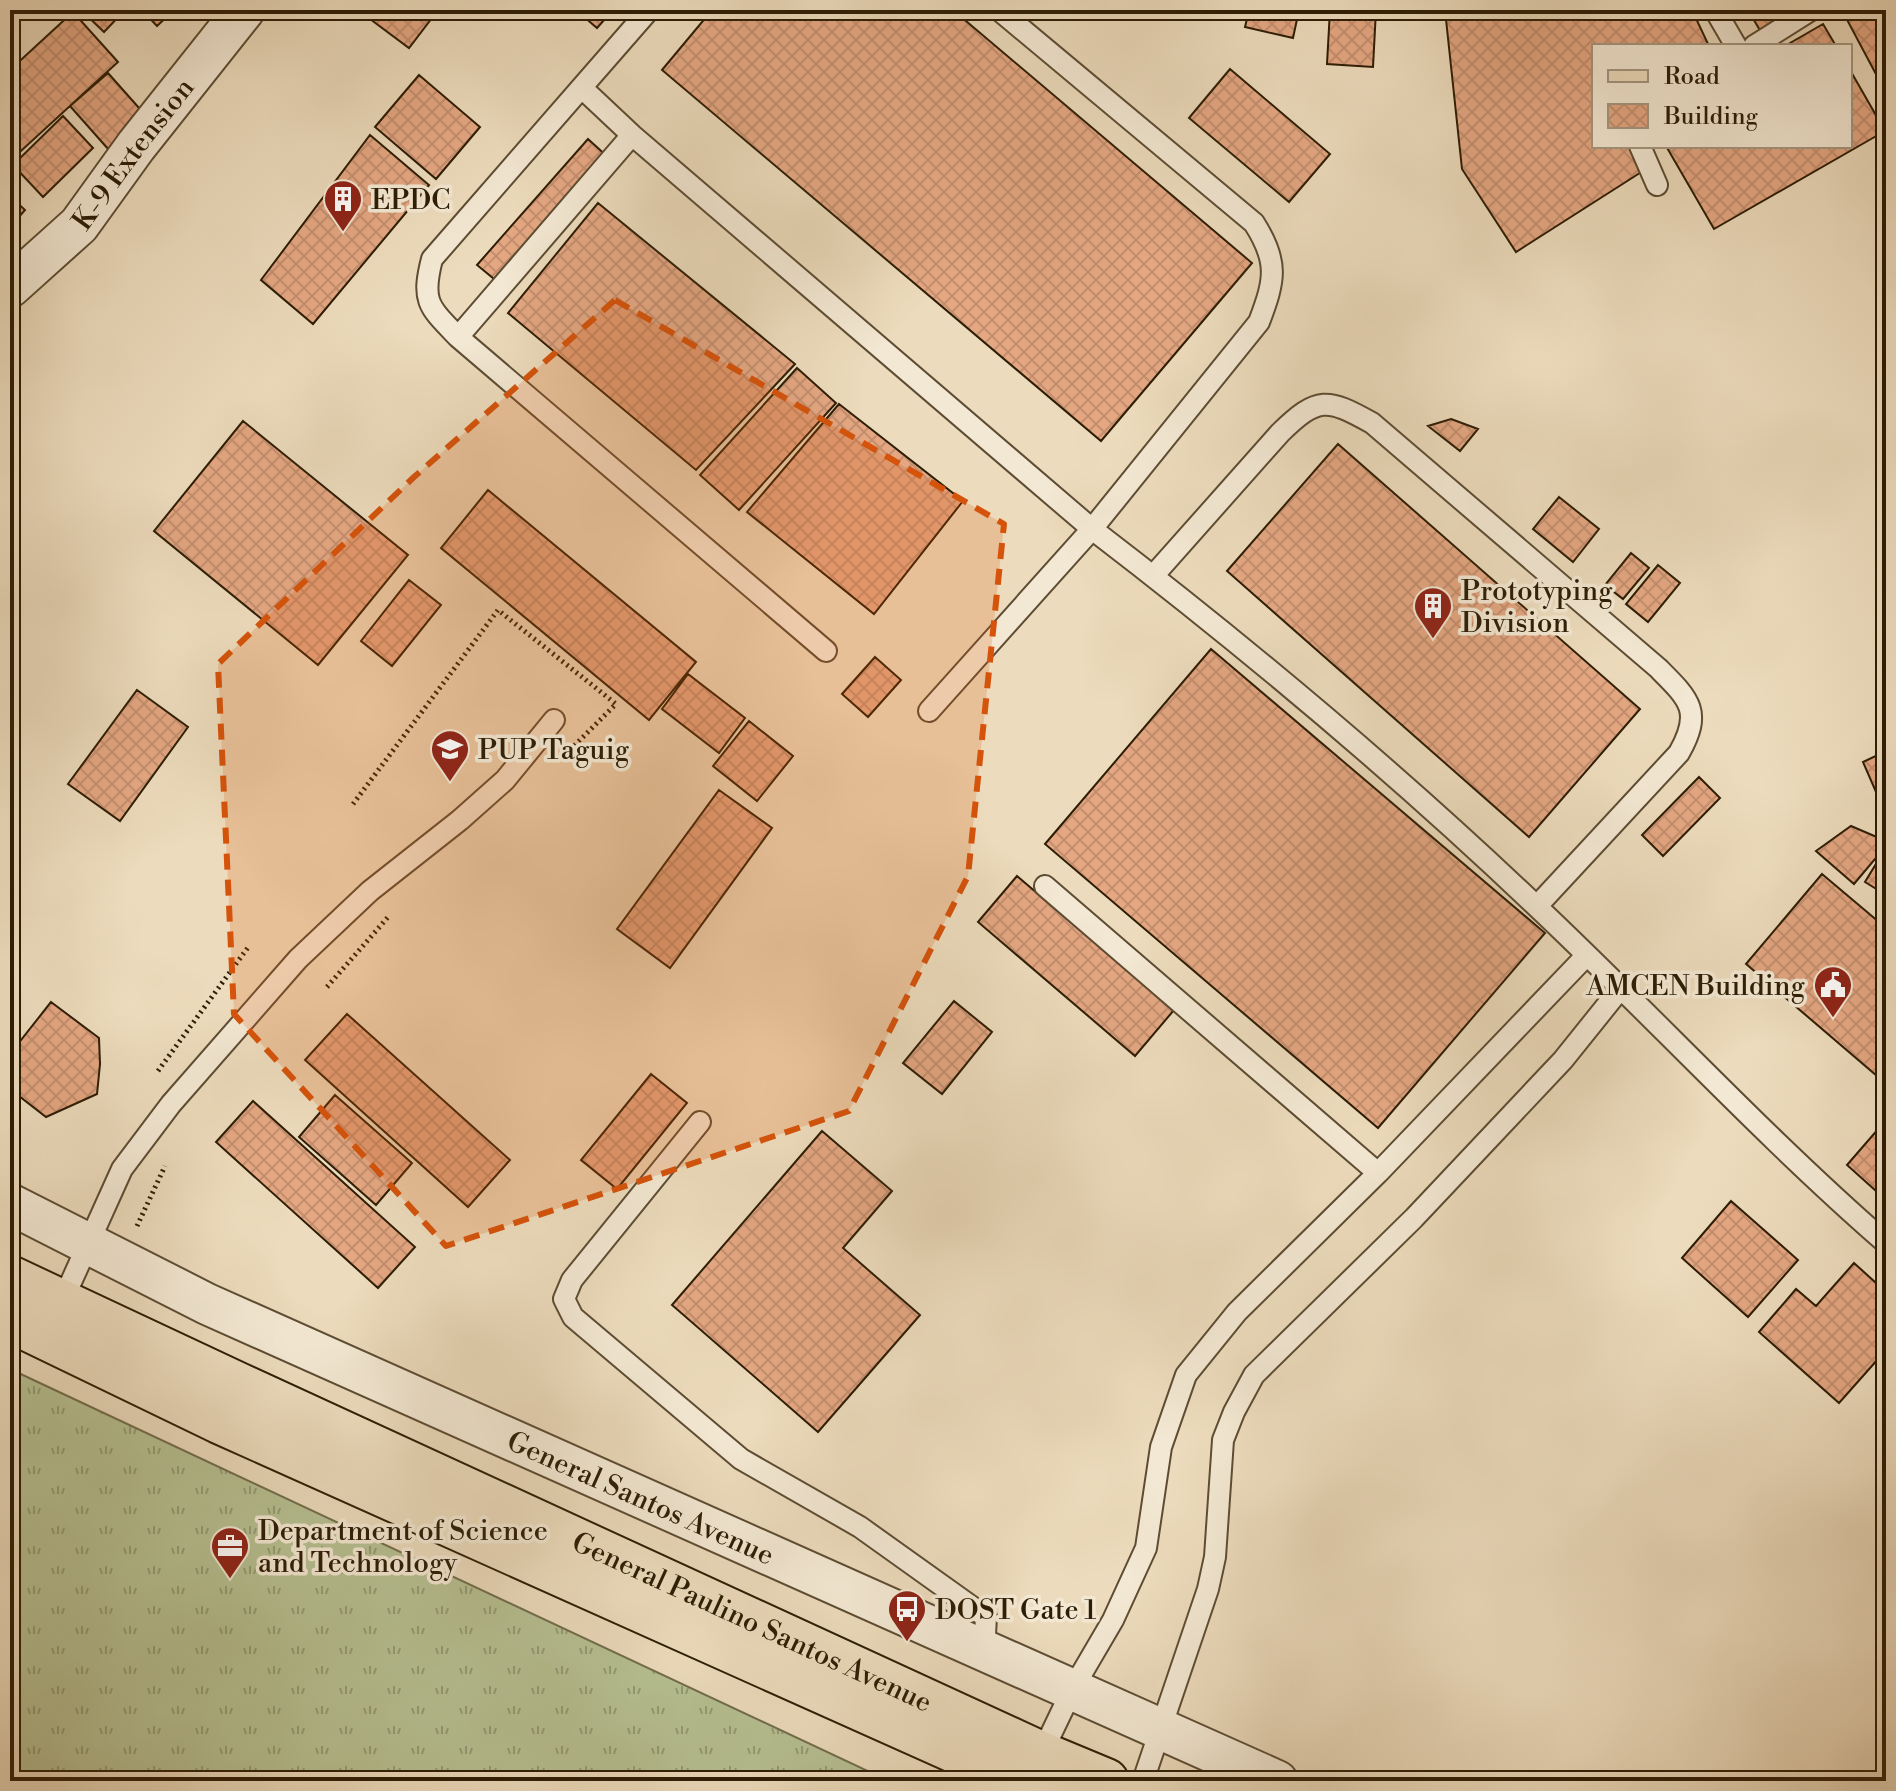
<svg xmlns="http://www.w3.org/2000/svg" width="1896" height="1791" viewBox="0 0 1896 1791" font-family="'Libre Bodoni',serif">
<defs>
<pattern id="grass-tufts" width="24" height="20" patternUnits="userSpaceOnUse" patternTransform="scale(2)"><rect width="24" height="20" fill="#b6c092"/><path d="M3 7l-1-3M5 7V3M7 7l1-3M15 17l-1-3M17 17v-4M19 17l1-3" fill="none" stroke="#949b75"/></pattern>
<pattern id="building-cross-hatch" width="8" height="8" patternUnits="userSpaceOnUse" patternTransform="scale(2)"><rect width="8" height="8" fill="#e4a782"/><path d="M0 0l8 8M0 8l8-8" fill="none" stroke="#c48f6f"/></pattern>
</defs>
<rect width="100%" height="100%" fill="#ecdbbc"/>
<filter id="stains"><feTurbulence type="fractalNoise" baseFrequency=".0025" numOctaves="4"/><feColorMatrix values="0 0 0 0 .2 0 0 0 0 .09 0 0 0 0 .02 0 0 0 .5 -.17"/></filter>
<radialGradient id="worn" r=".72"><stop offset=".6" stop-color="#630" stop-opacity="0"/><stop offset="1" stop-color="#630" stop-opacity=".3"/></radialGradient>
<path fill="url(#grass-tufts)" stroke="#726e4c" stroke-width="2" d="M10,1369l879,412h-850l-29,-14z"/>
<path fill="url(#building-cross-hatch)" stroke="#2d1d05" stroke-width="2" d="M81,10h44l-21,22z
M142,10h32l-17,16z
M358,10h80l-29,38z
M576,10h37l-16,18z
M712,10h241l299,253 -151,178 -439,-371z
M1249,10h50l-6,28 -48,-11z
M1330,10h46l-3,57 -46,-3z
M1445,10h247l17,36h-115v100h37l12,25 -127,81 -54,-83z
M1748,10h48l-35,22z
M1856,10h30v83l-41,-77z
M73,12l45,50 -108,99v-91z
M1823,24l13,22h-51z
M1230,69l100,85 -41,48 -100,-84z
M1850,70l35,61 -171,98 -48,-83h184z
M108,73l39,44 -38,33 -39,-44z
M419,75l61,52 -44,52 -61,-52z
M63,116l30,32 -50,49 -30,-32z
M370,135l59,50 -116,139 -52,-44z
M588,139l21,19 -110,125 -22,-18z
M10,196l15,14 -15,17z
M598,203l197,161 -99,106 -188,-157z
M797,368l39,35 -97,107 -39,-35z
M839,404l124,97 -89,113 -127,-102z
M1451,419l27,10 -18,22 -32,-25z
M243,421l165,134 -90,110 -164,-134z
M1338,444l302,265 -111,128 -302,-266z
M488,490l208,172 -47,58 -208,-172z
M1559,497l40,32 -26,33 -40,-33z
M1631,553l18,15 -26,31 -18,-14z
M1658,565l22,18 -32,39 -22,-18z
M409,580l32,25 -49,61 -31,-25z
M1211,649l334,284 -167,195 -333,-284z
M875,657l26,23 -33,37 -26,-23z
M688,674l57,44 -26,35 -57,-44z
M137,690l51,37 -68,94 -52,-37z
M749,721l44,35 -36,45 -44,-35z
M1886,751v37l-10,4 -13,-30z
M1699,777l21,21 -57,58 -21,-21z
M719,790l53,38 -102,140 -53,-39z
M1851,826l35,15v5l-32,38 -38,-33z
M1885,849l1,1v45l-21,-13z
M1822,874l64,54v136l-9,12 -131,-112z
M1017,876l157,134 -39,46 -157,-134z
M954,1001l38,31 -50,62 -39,-31z
M51,1002l48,36 1,26 -3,30 -51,23 -36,-28v-35z
M347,1014l163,146 -42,47 -163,-147z
M651,1074l36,29 -70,86 -36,-29z
M335,1095l77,68 -36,42 -77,-68z
M253,1101l162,146 -37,41 -162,-146z
M1886,1120v80l-39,-35z
M822,1131l70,60 -49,57 77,67 -102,117 -146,-127z
M1731,1201l67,59 -50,57 -66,-59z
M1854,1263l32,29v58l-47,53 -80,-71 37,-43 20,17z"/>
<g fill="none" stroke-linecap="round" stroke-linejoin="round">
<g stroke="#5d4c33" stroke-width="24">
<path id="lane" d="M649,10l-217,249c-11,43 -3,48 26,78l368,314
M1715,10l21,36
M1754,46l57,-36
M582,88l50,47 460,394c154,118 302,242 442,375 119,112 229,232 352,339
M1640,146l17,39
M458,337l174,-202
M1153,576l127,-143c38,-37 47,-35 92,-10l286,245c31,31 45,43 21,85l-142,153
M929,711l163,-182 167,-207c16,-42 20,-60 -5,-99l-255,-213
M1045,886l333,287
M700,1122l-128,158 -8,19 9,18 168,142 119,68 126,90 -2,35
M62,1302l60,-133 49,-65 127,-145 72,-68 90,-71 45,-40 49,-60
M1040,1757l32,-67 41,-70 33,-72 15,-101 25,-72 51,-63 141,-139 208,-217
M1143,1781l65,-192 7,-32 8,-117 11,-28 20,-37 160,-157 149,-158 57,-71"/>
</g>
<g stroke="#5d4c33" stroke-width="44">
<g id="street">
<path id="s1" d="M10,287l69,-62 57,-79 108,-136"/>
<path id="s2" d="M10,1204l197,100 1070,477"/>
</g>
</g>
<g stroke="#2d1d05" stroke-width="48">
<g id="primary">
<path id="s3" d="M10,1278l226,106 805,370 65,27"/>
<path d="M10,1320l209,101 804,360"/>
</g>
</g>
<path stroke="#2d1d05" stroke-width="5" stroke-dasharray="2 4" stroke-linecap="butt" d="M353,804l145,-194 118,94 -44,44
M327,987l62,-71
M158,1071l91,-125
M137,1226l28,-60"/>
<use href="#lane" stroke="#f3e8d3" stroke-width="20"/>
<use href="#street" stroke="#f3e8d3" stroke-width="40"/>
<use href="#primary" stroke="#ecdbbc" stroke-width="44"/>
</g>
<path fill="#d5530b" fill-opacity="0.2" stroke="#d5530b" stroke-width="6" stroke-dasharray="16 10" stroke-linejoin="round" d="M615,300l389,224 -36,352 -119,235 -403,135 -212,-232 -16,-350 196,-187z"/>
<defs>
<g id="building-pin" transform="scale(2)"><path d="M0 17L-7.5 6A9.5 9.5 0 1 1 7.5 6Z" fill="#8f2418" stroke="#f3e8d3"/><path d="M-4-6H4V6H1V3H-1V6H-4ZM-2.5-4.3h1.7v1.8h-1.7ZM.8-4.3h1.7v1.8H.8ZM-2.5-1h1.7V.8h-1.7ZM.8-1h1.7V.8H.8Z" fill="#fff"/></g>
<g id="university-pin" transform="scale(2)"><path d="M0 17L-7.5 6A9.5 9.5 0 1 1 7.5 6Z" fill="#8f2418" stroke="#f3e8d3"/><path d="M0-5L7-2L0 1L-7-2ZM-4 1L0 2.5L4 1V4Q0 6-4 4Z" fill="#fff"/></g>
<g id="civic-pin" transform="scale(2)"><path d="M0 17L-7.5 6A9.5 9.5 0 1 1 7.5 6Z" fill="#8f2418" stroke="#f3e8d3"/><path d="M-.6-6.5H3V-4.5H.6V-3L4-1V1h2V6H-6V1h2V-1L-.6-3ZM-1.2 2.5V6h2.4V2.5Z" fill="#fff"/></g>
<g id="office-pin" transform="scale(2)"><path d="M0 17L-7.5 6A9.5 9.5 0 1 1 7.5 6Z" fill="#8f2418" stroke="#f3e8d3"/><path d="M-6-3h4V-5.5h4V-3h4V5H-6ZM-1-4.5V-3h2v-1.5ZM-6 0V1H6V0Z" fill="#fff"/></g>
<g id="bus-pin" transform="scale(2)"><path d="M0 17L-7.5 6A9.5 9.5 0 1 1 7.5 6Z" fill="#8f2418" stroke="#f3e8d3"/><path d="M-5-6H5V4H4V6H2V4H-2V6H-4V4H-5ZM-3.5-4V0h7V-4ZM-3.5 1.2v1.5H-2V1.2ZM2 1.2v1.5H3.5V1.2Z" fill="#fff"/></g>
</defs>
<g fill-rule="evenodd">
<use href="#building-pin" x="343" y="199"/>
<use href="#building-pin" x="1433" y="606"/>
<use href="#university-pin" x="450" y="749"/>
<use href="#civic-pin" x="1833" y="985"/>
<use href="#office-pin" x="230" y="1546"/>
<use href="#bus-pin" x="907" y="1609"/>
</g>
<g text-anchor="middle" stroke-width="7" stroke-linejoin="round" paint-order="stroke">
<g font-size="28" fill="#2d1d05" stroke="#f3e8d3">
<text dy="10" stroke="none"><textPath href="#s1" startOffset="182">K-9 Extension</textPath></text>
<text dy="10" stroke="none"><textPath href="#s2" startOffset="696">General Santos Avenue</textPath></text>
<text dy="10" stroke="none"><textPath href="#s3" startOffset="818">General Paulino Santos Avenue</textPath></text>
</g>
<g font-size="28" fill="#2d1d05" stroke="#f3e8d3" text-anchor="start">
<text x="371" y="209">EPDC</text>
<text x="1461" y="600">Prototyping<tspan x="1461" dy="32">Division</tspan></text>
<text x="478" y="759">PUP Taguig</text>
<text x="1805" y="995" text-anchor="end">AMCEN Building</text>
<text x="258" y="1540">Department of Science<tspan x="258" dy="32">and Technology</tspan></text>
<text x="935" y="1619">DOST Gate 1</text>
</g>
</g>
<rect width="1896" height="1791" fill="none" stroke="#ecdbbc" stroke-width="40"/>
<rect x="12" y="12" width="1872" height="1767" fill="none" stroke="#2d1d05" stroke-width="4"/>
<rect x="20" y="20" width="1856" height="1751" fill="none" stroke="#2d1d05" stroke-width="2"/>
<rect x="1592" y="44" width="260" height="104" fill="#f3e8d3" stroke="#a49781" stroke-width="2"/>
<rect x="1608" y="70" width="40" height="12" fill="#ecdbbc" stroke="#a49781" stroke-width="2"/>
<text x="1664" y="84" font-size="24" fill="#2d1d05">Road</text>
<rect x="1608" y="104" width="40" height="24" fill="url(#building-cross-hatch)" stroke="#a49781" stroke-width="2"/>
<text x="1664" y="124" font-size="24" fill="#2d1d05">Building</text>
<rect width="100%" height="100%" filter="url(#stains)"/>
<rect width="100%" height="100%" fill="url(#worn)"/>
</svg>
